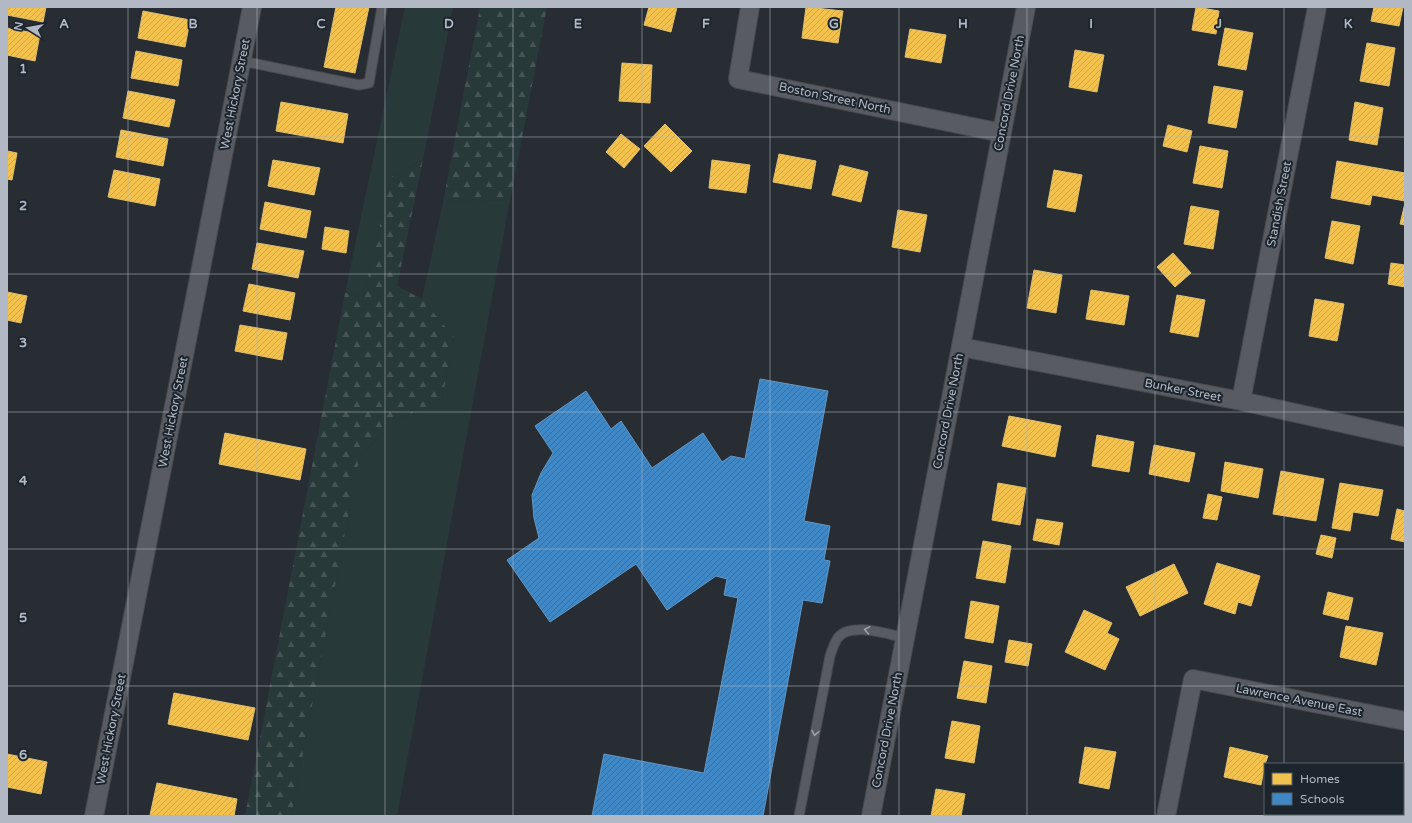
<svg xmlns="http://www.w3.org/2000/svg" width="1412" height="823" viewBox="0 0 1412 823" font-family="'Varela Round',sans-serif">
<defs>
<pattern id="forest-firs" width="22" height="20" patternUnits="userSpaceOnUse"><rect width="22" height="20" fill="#28393a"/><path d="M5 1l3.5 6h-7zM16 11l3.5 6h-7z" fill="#455455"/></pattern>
<pattern id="homes-hatch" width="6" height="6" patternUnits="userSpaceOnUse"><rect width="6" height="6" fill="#f2c14e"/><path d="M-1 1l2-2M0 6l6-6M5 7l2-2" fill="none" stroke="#cca64a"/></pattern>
<pattern id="schools-hatch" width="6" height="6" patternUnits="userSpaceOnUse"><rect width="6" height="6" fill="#3f88c5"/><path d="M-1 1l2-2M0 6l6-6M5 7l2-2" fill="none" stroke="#3c709c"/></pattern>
</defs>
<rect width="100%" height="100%" fill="#282d33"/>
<path fill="#28393a" d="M405,7h48l-30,153 -32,17 -27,118 -19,-2z
M510,200l-113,616h-106l69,-361 39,-36 43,-19 12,-63 -32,-38 21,-97z"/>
<path fill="url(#forest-firs)" d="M480,7h67l-37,193 -67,2z
M423,160l-26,126 25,13 32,38 -12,63 -43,19 -39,36 -69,361h-46l100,-523 19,2 27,-118z"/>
<path fill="url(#homes-hatch)" stroke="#dfbf71" d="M7,7h39l-3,15 -36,-7z
M336,7h33l-14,66 -31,-6z
M649,7h28l-6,25 -27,-7z
M806,7l37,4 -5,32 -36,-5z
M1196,7l23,4 -3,23 -24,-4z
M1374,7h29l-4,19 -28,-5z
M143,11l47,9 -5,27 -47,-9z
M7,28l33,6 -5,27 -28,-6z
M1225,28l28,5 -7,37 -28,-5z
M910,29l36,6 -5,28 -36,-6z
M1367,43l28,5 -6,38 -29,-5z
M1075,50l29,5 -7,37 -28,-5z
M136,51l46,9 -4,26 -47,-8z
M622,63l30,2 -2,38 -31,-2z
M1214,86l29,5 -7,37 -28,-5z
M128,91l47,9 -6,27 -46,-9z
M281,102l67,12 -5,29 -67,-12z
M1355,102l28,6 -6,37 -28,-5z
M665,124l27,27 -21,21 -27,-26z
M1168,125l24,6 -5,21 -24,-6z
M121,130l47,9 -5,27 -47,-9z
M621,134l19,15 -16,19 -18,-16z
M1200,146l28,5 -6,37 -29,-5z
M7,151l10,2 -5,27 -5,-1z
M779,154l37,7 -5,28 -38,-7z
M273,160l47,8 -6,27 -46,-9z
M712,160l38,5 -4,28 -37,-5z
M1337,161l68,12v28l-33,-6 -2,10 -39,-7z
M840,165l28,7 -7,30 -29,-7z
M114,170l46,9 -5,27 -47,-9z
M1054,170l28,5 -7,37 -28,-5z
M265,202l46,9 -5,27 -46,-9z
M1405,203v22l-5,-1z
M1191,206l28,5 -6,38 -29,-5z
M898,210l29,5 -7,37 -28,-5z
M1332,221l28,5 -7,38 -28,-6z
M325,227l24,4 -3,22 -24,-4z
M257,243l47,8 -6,27 -46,-9z
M1173,253l18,20 -16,14 -18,-20z
M1391,263l14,2v22l-17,-3z
M1034,270l28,5 -6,38 -29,-5z
M249,284l46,9 -5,27 -47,-9z
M1091,290l38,6 -5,29 -38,-6z
M7,292l20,4 -6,27 -14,-3z
M1177,295l28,5 -7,37 -28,-5z
M1315,299l29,5 -7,37 -28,-5z
M240,325l47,8 -5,27 -47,-9z
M1009,416l52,10 -6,31 -53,-11z
M225,433l81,16 -6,31 -81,-16z
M1097,435l37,7 -5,30 -37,-6z
M1154,445l41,8 -6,29 -40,-8z
M1225,462l38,7 -5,29 -37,-7z
M1281,471l43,8 -8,42 -43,-7z
M998,483l28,5 -6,37 -28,-5z
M1340,483l43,7 -5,26 -25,-4 -3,19 -18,-3z
M1208,494l14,3 -5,23 -14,-2z
M1397,509l8,2v31l-14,-3z
M1037,519l26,4 -4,22 -26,-5z
M1321,535l15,3 -4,20 -16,-4z
M983,541l28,5 -6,37 -29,-5z
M1217,563l43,13 -9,30 -13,-4 -3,12 -31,-10z
M1174,564l14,29 -48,23 -14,-29z
M1328,592l25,6 -5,22 -25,-6z
M971,601l28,5 -6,37 -28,-5z
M1084,610l28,13 -5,10 12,6 -14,31 -40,-18z
M1346,626l37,7 -7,32 -36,-8z
M1009,640l23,4 -4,22 -23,-4z
M964,661l28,5 -6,37 -29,-5z
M174,693l81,15 -7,32 -80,-16z
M952,721l28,5 -6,37 -29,-5z
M1085,747l31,5 -7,37 -30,-6z
M1230,747l38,9 -3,8 -4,21 -37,-8z
M7,754l40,8 -6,32 -34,-7z
M157,783l80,16 -3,17h-78l-6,-1z
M936,789l29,5 -4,22h-30z"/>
<path fill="url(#schools-hatch)" stroke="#6297c5" d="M760,379l68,12 -24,130 26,5 -6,34 6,1 -8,42 -19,-3 -40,216h-171l12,-62 100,19 34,-175 -14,-3 3,-16 -11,-3 -49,34 -31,-46 -86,58 -43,-62 32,-22 -5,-20 -2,-23 9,-22 12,-20 -18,-27 51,-35 25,38 10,-8 31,47 51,-35 19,29 9,-6 14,3z"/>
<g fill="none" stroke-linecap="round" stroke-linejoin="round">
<g stroke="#46494e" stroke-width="11">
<path id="lane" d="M242,61l117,24 10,-2 13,-76
M799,816l31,-160c2,-6 4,-12 7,-17 11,-18 51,-5 68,-1"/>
</g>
<g stroke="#46494e" stroke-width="20">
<path id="street" d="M750,7l-12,72 264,54
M961,347l280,54 164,36
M1241,401l76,-394
M94,816l158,-809
M871,816l155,-809
M1166,816l27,-137 212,42"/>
</g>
<use href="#lane" stroke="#585b61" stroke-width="9"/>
<use href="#street" stroke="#585b61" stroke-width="18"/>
</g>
<defs><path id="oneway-chevron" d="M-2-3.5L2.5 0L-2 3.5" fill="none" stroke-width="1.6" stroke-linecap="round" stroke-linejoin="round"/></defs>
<g stroke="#9ca2ab">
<use href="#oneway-chevron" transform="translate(867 630) rotate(-170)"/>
<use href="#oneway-chevron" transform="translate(815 733) rotate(101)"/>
</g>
<path fill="none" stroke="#b2b9c4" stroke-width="1" stroke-opacity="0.55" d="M128,7v809M257,7v809M385,7v809M513,7v809M642,7v809M770,7v809M899,7v809M1027,7v809M1155,7v809M1284,7v757M7,137h1398M7,274h1398M7,412h1398M7,549h1398M7,686h1398M1284,814v2"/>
<g text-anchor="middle" stroke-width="4" stroke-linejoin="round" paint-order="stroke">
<g font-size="12" fill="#b2b9c4" stroke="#1c242d">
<text transform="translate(1009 93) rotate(-79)" y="4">Concord Drive North</text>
<text transform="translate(235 94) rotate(-79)" y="4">West Hickory Street</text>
<text transform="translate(835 98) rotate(12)" y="4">Boston Street North</text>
<text transform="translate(1279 204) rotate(-79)" y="4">Standish Street</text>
<text transform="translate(1183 390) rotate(11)" y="4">Bunker Street</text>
<text transform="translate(948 411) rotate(-79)" y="4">Concord Drive North</text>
<text transform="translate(173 412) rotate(-79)" y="4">West Hickory Street</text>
<text transform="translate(1299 700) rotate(11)" y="4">Lawrence Avenue East</text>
<text transform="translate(111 729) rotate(-79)" y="4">West Hickory Street</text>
<text transform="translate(887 730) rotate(-79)" y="4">Concord Drive North</text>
</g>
</g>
<g font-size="13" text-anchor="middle" font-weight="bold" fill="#b2b9c4" stroke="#1c242d" stroke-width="4" stroke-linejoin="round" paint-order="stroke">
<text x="64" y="28">A</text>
<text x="193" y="28">B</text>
<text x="321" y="28">C</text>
<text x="449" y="28">D</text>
<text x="578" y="28">E</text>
<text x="706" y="28">F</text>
<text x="834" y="28">G</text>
<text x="963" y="28">H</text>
<text x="1091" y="28">I</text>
<text x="1219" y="28">J</text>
<text x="1348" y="28">K</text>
<text x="23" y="73">1</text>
<text x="23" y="210">2</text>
<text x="23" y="347">3</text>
<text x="23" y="485">4</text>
<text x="23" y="622">5</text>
<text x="23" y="759">6</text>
</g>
<rect width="1412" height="823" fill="none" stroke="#b2b9c4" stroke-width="16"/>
<rect x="1264" y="763" width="140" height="52" fill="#1c242d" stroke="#586069"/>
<rect x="1272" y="773" width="20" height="12" fill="#f2c14e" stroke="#586069"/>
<text x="1300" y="783" font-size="12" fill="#b2b9c4">Homes</text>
<rect x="1272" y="793" width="20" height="12" fill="#3f88c5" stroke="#586069"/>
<text x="1300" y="803" font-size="12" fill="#b2b9c4">Schools</text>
<g transform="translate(28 28) rotate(281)" stroke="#1c242d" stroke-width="3" paint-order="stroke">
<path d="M0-3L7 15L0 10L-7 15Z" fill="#b2b9c4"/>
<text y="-6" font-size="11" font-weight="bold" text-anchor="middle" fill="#b2b9c4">N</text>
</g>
</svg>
